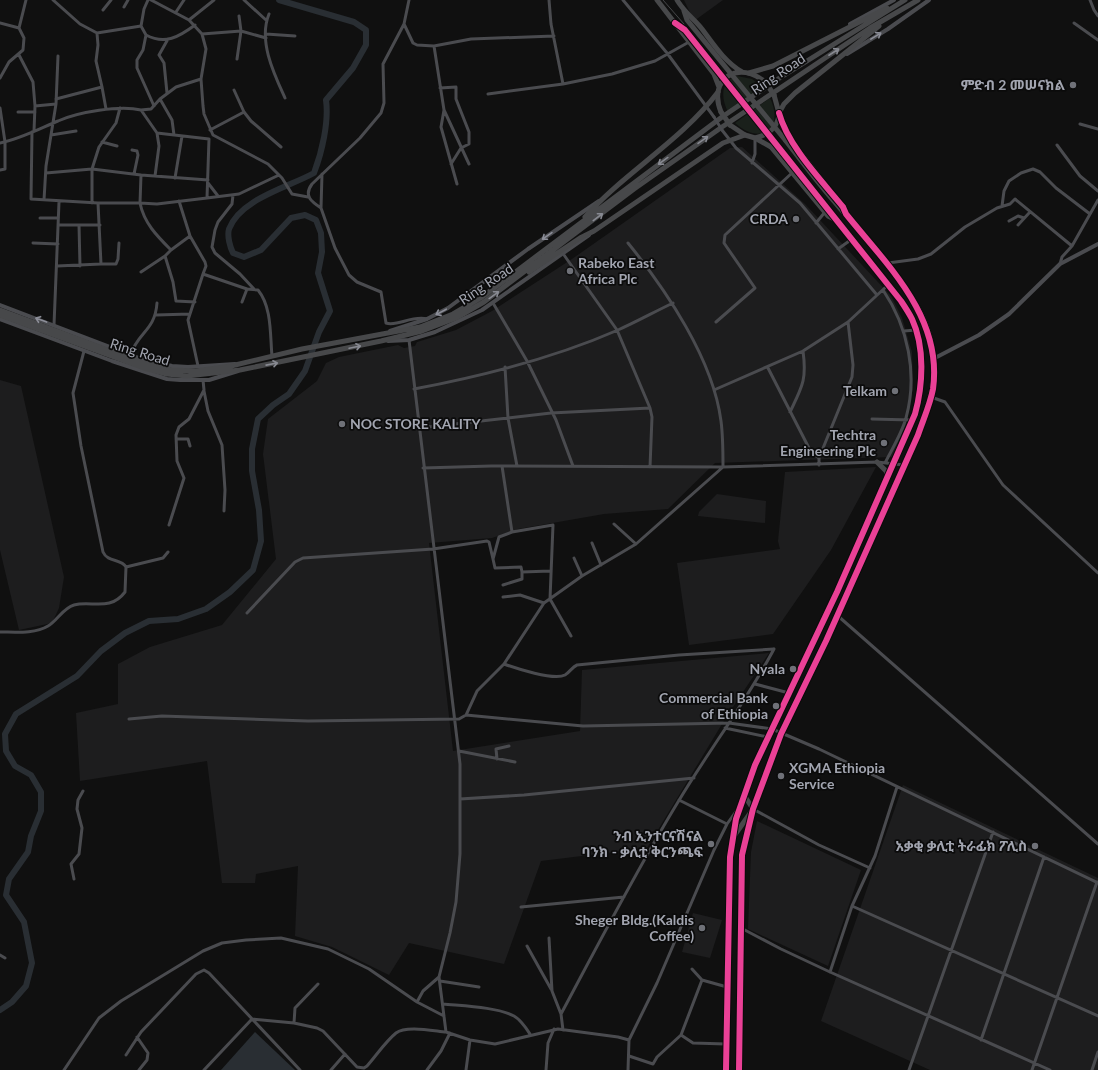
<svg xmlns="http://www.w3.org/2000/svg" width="1098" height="1070" viewBox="0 0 1098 1070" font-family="Lato,'Noto Sans Ethiopic',sans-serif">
<rect width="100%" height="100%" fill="#101010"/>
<path fill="#1d1d1e" d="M684,0h39l-29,21z
M742,147l63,57 86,92 11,22 10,34 1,36 -7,38 -14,31 -177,6 -47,46 -64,5 -86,15 -26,9 -63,5 24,208 127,-20 2,-61 187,-17 -44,66 -78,129 -106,13 -37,103 -95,-21 -20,32 -57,-28 -37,-11 3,-70 -42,8 -1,9h-33l-15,-122 -127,20 -4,-68 42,-9v-40l32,-17 72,-22 54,-66 -13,-105 5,-35 49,-38 9,-18 13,-6 59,-12 6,3 11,-2 2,-4 39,-12 36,-19 80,-52 158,-111z
M0,380l21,6 43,191 -5,31 -7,15 -33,7 -19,-80z
M876,467l-45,83 -58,84 -84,11 -12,-82 103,-14 -2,-8 7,-69z
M717,494l49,7 -1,22 -67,-7 1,-4z
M903,785l195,93v192h-168l-109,-49z
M757,821l104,49 -33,96 -80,-37 3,-77z
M693,913l29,7 -12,38 -28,-6z"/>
<path fill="#1a201b" d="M737,76l15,3 10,8 -34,25c-7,-13 -8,-31 9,-36z
M770,98c15,31 -10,48 -35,25z"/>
<path fill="#292e33" d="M255,1032l40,38h-74z"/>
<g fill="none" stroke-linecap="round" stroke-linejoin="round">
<path stroke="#292e33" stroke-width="6" d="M0,1010l12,-8 14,-16 6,-23 -8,-41 -18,-27 3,-16 19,-27 3,-16 10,-25v-19l-10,-17 -16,-9 -9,-15 -1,-17 11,-20 61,-38 24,-25 24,-18 24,-12 29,-2 28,-10 24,-17 23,-22 8,-29 -2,-31 -7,-39v-22l6,-30 15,-14 16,-11 16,-23 14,-39 11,-21 -12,-38 4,-21 -1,-19 -5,-13 -11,-5 -14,3 -30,32 -17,7 -11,-4c-3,-6 -6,-17 -4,-24 11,-30 60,-42 85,-56 8,-21 15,-51 12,-73l27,-32 13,-23v-15l-12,-8 -75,-22"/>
<path stroke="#4a4b4f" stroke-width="3" d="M53,0l27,24 17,9
M151,0l38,20 13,14 4,15 -5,30 2,27 1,8 9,21 55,29 14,14 10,16 16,3
M244,0l22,20
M409,0l-5,24 -21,40 1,39 -3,10 -21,25 -48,46c-9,12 0,18 9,24l14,40 14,27 8,7 24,10 5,31c11,4 26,-8 41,-4
M549,0l2,24 12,60
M623,0l44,53 47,64
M1090,0l4,10 4,6
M124,7l4,-7
M103,10l8,-10
M176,12l8,-12
M269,14c-11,27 5,60 16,84
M189,20l25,-20
M0,23l19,5 5,10 -1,12 -14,12 -9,16
M1074,23l24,17
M404,24l9,19 4,2 17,1 37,-7 83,-3
M141,26l5,9c19,10 33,2 49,-10
M19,28l7,-28
M202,34l39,-3 25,7
M266,34l29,2
M146,35l-3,15 -6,10v8l17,38
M434,46l10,64 25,54
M19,55l14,27 2,24 -1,25
M237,59l4,-28 -2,-15
M102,87l-6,-26 2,-16 -1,-12 44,-7 3,-17 4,-9
M440,88l16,-1v12l13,33v12l-8,4 -10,16
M234,90l10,22 7,9 30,26
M167,93l-3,-30 -5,-8 9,-16
M488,94l75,-10 49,-10 43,-13 34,-19
M56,99l46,-12 4,22
M35,106l21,-2
M0,108l5,34v27l-5,1
M141,110l10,-1 9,-10
M444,110l-3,17 16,57
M18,112h17
M1080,124l18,5
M210,130l34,-18
M722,130l14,18 64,55 77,92
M32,132l-1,67 67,4h42c4,20 17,33 31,47l-6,6 -24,16
M51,135l25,-4
M174,135l-2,-15 -12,-21 16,-12 25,-8
M102,142l15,4
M0,143c20,-4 39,-14 58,-22 20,-9 62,-16 83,-11l16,23 52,6 -2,59 -50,6 -17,-1 1,-28 -49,-6 -46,4
M1057,145l23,31 18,15
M132,150l5,1 1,4 -4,19
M752,163l3,-9v-16
M141,175l67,5
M155,176l4,-30 -2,-13
M175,178l7,-42
M208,183l10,13
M233,195l-1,9 -14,18 -3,8 -3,17 3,6 25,21 14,15
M207,198l32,-4 40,-19
M44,200l2,-34 10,-62 2,-48
M179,201l11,35 15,26 1,4 -3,8 44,15 11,1c14,17 12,45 14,66
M92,203v-34l7,-22 17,-24 4,-15
M1002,206l2,-15 5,-10 12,-8 12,-4 7,3 16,16 34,26
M321,208l1,-34
M40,218h18
M1009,221l9,-5 6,2
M816,223l9,-11
M58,225h42
M79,225l1,41
M1018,225l12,-13
M33,243l25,1
M838,249l14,-10
M171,250l19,-14
M165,256l8,26 3,19 19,1
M888,263l30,-4 13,-5 34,-27 32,-19 13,-4 5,-5 57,47
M101,264h15l2,-5 1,-16
M1060,264l2,-7 10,-11 26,-46
M57,266l44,-2 -3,-61
M883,290c25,37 35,84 23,128 -4,15 -14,31 -21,45
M242,302l5,-13
M493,303l34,58 29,59 17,46
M156,315l34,-1
M716,322l39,-34 -31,-45 1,-8 68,-63
M54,325l5,-123
M904,331l12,-1
M131,354c7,-22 24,-23 26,-51
M198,366l-10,-46 15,-46
M505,367l3,51 9,48
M768,368l43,84 8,6
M414,389c69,-13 140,-31 204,-59 18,-8 36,-18 55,-27
M714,390l89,-39 45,-29 40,-37
M204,391l4,20 14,34 3,45 -1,21
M931,397l14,5 58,83 95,88
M790,412c12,-25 17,-32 13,-61
M872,419l39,1
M419,428l132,-15 99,-5 -33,-78 -53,-75
M176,439h12l2,7
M819,465v-7l33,-81 1,-12 -5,-43
M502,466l10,66
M650,467l2,-50 -2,-9
M423,468l68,-2 232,1 154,-5 27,3
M614,524l22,20
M169,525l15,-47 -7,-17 -1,-26 3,-8 10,-8 15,-29 -1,-10
M592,543l9,22
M574,558l8,18
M126,567l37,-9 5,-6
M550,571l-28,1 -1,-5 -26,1 -2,-9 6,-22 13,-5 41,-7 -3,74 21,37
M503,585l19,-6v-7
M503,597l17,-2 24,8
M247,613l48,-51 8,-4 130,-9 54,-8 2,1 4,17
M838,616l260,228
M0,632c15,0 35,2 48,-6 9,-5 15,-18 26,-21 17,-5 36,7 51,-13l1,-25c-5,-9 -18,-4 -23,-15l-22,-106 -8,-53 11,-42
M504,664c11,4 50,17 61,11 5,-3 7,-8 12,-10l102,-10 95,-6
M755,684l34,9
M466,715l117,11 146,-3 43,6 47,20 279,134
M129,719l33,-3 146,5 151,-2 7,-4 11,-24 27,-27 40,-61 38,-27 54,-32 87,-77c0,-16 0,-31 -2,-46 -8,-62 -55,-131 -93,-178
M725,728l43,9
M459,751l56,11
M497,759l-1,-10 13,-3
M460,799l64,-4 170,-17
M679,800l48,24
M753,809l66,36 51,23
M74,879l-3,-15 8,-10 3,-26 -5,-19 1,-9 5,-9
M852,906l246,110
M521,907l103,-10
M741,928l40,21 49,23 220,98
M549,938l3,53 9,23
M527,946l24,43
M0,955l5,3
M692,969l10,11
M830,972l22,-66 23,-50 22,-69
M440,981l39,6
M318,984l-23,24 -1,15 23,5 6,3 34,36 7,1 3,-2c9,-10 18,-24 29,-33 10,-8 38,-2 50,-1l-7,-55 11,-44 6,-31 4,-48v-90l-51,-424
M417,1002l6,-11 16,-14
M443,1004c20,2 54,3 71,12 7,4 12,12 16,18
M563,1030l-2,-16c38,-71 75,-143 117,-212 31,-52 68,-100 96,-153
M446,1032l24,8 25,4 63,-15 60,8 11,3
M681,1035l12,8 33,1
M137,1037l11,16 -1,7 -8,10
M981,1040l63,-183
M126,1055l15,-23 55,-58 8,-4 5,3 91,97
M629,1056l24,8 4,-7 24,-22 21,-55 25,7
M64,1070l35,-52 22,-17 82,-50 19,-8 24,-3 35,-2 47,11 41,20 48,33 27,14
M204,1070l48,-51 42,4
M331,1070l14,-16
M427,1070l14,-19 9,-18
M466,1070l4,-30
M546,1070l2,-27 6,-14
M628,1070l1,-30 28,-57 57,-133 13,-26 10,-14
M909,1070l84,-238
M1032,1070l65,-188
M1092,1070l6,-18"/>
<path stroke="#4a4b4f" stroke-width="4" d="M850,24l44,-24
M847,54l41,-25 41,-29
M0,305l139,53 33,8 16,1 47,-3
M0,319l112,42 55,18 13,1h29l29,-9
M390,331l37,-12 21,-11 80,-59 71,-48
M388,341l21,-1 26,-8 47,-22 107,-75
M933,359l46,-24 30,-21 51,-50 38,-20"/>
<path stroke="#47484a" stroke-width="5" d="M657,0l57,74 5,13
M677,0c7,12 17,19 25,29 12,16 22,32 40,43
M774,95l8,29 7,14 54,69 2,4
M721,112c-14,-34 19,-53 45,-29
M730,125l15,10 10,3 16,9 57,69 6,3
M755,138c13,-3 22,-9 24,-23
M877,462l9,9 2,5
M744,795l9,14
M734,836l17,-24
M726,1070l4,-213 6,-38 19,-54 82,-173 78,-178c8,-29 10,-67 -3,-95 -3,-6 -7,-12 -11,-18l-123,-154
M739,1070l3,-215 11,-46 28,-75 45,-93 92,-206c11,-33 19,-51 14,-88 -6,-48 -62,-104 -93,-140 -19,-21 -36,-44 -53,-66"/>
<path stroke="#47484a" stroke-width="5" d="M749,73l24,-7 114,-58
M779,113l5,-9 11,-11 84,-67
M585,217c40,-45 96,-76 133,-125
M529,272l51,-34 14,-7 129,-88 22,-8
M0,310l143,53 28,7 25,1 35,-5 71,-17 118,-22 33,-13 29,-17 240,-180 56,-38 127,-79
M0,315l144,53 23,6 20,2 53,-6 141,-29 41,-10 34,-13 28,-16 150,-113 88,-62 148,-99 48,-28"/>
<path stroke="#464749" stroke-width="1" d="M663,0l21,24"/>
<path stroke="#4a4b4f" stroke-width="3" d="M714,117l8,13"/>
<path stroke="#47484a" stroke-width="5" d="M684,11l3,9 99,121
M675,23l10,7 93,117
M766,83l8,12
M721,112l9,13"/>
<g stroke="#0b0b0b" stroke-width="8">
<path id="cycleway" d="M675,23l10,7 216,271c4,6 8,12 11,18 13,28 11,66 3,95l-78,178 -82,173 -19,54 -6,38 -4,213
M739,1070l3,-215 11,-46 28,-75 45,-93 92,-206c5,-15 12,-30 15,-46 10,-72 -46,-124 -87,-175l-3,-7c-22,-27 -55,-61 -64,-94"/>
</g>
<use href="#cycleway" stroke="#ea4096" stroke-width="6"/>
</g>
<defs><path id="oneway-shaft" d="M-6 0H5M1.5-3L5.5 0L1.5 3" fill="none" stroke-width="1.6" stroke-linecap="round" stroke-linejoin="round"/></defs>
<g stroke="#8c8e98">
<use href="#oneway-shaft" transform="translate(876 36) rotate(-31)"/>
<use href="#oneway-shaft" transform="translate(547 236) rotate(145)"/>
<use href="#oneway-shaft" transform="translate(441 312) rotate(152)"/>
<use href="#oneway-shaft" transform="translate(41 320) rotate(-160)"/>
</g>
<g stroke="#878991">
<use href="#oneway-shaft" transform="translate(834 52) rotate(-33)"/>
<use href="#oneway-shaft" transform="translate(703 140) rotate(-35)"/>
<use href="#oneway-shaft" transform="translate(663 161) rotate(144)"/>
<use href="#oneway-shaft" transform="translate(598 217) rotate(-37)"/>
<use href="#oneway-shaft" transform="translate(494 295) rotate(-36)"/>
<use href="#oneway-shaft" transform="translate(355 347) rotate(-12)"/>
<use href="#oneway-shaft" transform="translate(272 364) rotate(-11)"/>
</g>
<g fill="#6f7178" stroke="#0b0b0b" stroke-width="1.5">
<circle cx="1073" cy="85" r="4"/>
<circle cx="796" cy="219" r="4"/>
<circle cx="570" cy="271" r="4"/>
<circle cx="895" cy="391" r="4"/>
<circle cx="342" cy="424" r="4"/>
<circle cx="884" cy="443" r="4"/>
<circle cx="793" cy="669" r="4"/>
<circle cx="776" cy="706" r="4"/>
<circle cx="781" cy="776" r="4"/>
<circle cx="711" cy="844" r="4"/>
<circle cx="1035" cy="846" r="4"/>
<circle cx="702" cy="928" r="4"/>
</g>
<g text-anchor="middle" stroke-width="3.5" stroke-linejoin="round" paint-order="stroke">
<g font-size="14" fill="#a2a5b0" stroke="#0b0b0b">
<text transform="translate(778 74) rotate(-34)" y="5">Ring Road</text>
<text transform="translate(486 284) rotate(-34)" y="5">Ring Road</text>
<text transform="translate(140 352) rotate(17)" y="5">Ring Road</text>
</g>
<g font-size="14" font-weight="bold" fill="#a2a5b0" stroke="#0b0b0b" text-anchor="end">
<text x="1065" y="90">ምድብ 2 መሠናክል</text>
<text x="788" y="224">CRDA</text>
<text x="578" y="268" text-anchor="start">Rabeko East<tspan x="578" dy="16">Africa Plc</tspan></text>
<text x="887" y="396">Telkam</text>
<text x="350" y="429" text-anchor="start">NOC STORE KALITY</text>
<text x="876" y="440">Techtra<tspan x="876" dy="16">Engineering Plc</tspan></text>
<text x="785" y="674">Nyala</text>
<text x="768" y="703">Commercial Bank<tspan x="768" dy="16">of Ethiopia</tspan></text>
<text x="789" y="773" text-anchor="start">XGMA Ethiopia<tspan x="789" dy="16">Service</tspan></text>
<text x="703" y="841">ንብ ኢንተርናሽናል<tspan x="703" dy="16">ባንክ - ቃሊቲ ቅርንጫፍ</tspan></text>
<text x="1027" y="851">አቃቂ ቃሊቲ ትራፊክ ፖሊስ</text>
<text x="694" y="925">Sheger Bldg.(Kaldis<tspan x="694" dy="16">Coffee)</tspan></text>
</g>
</g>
</svg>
